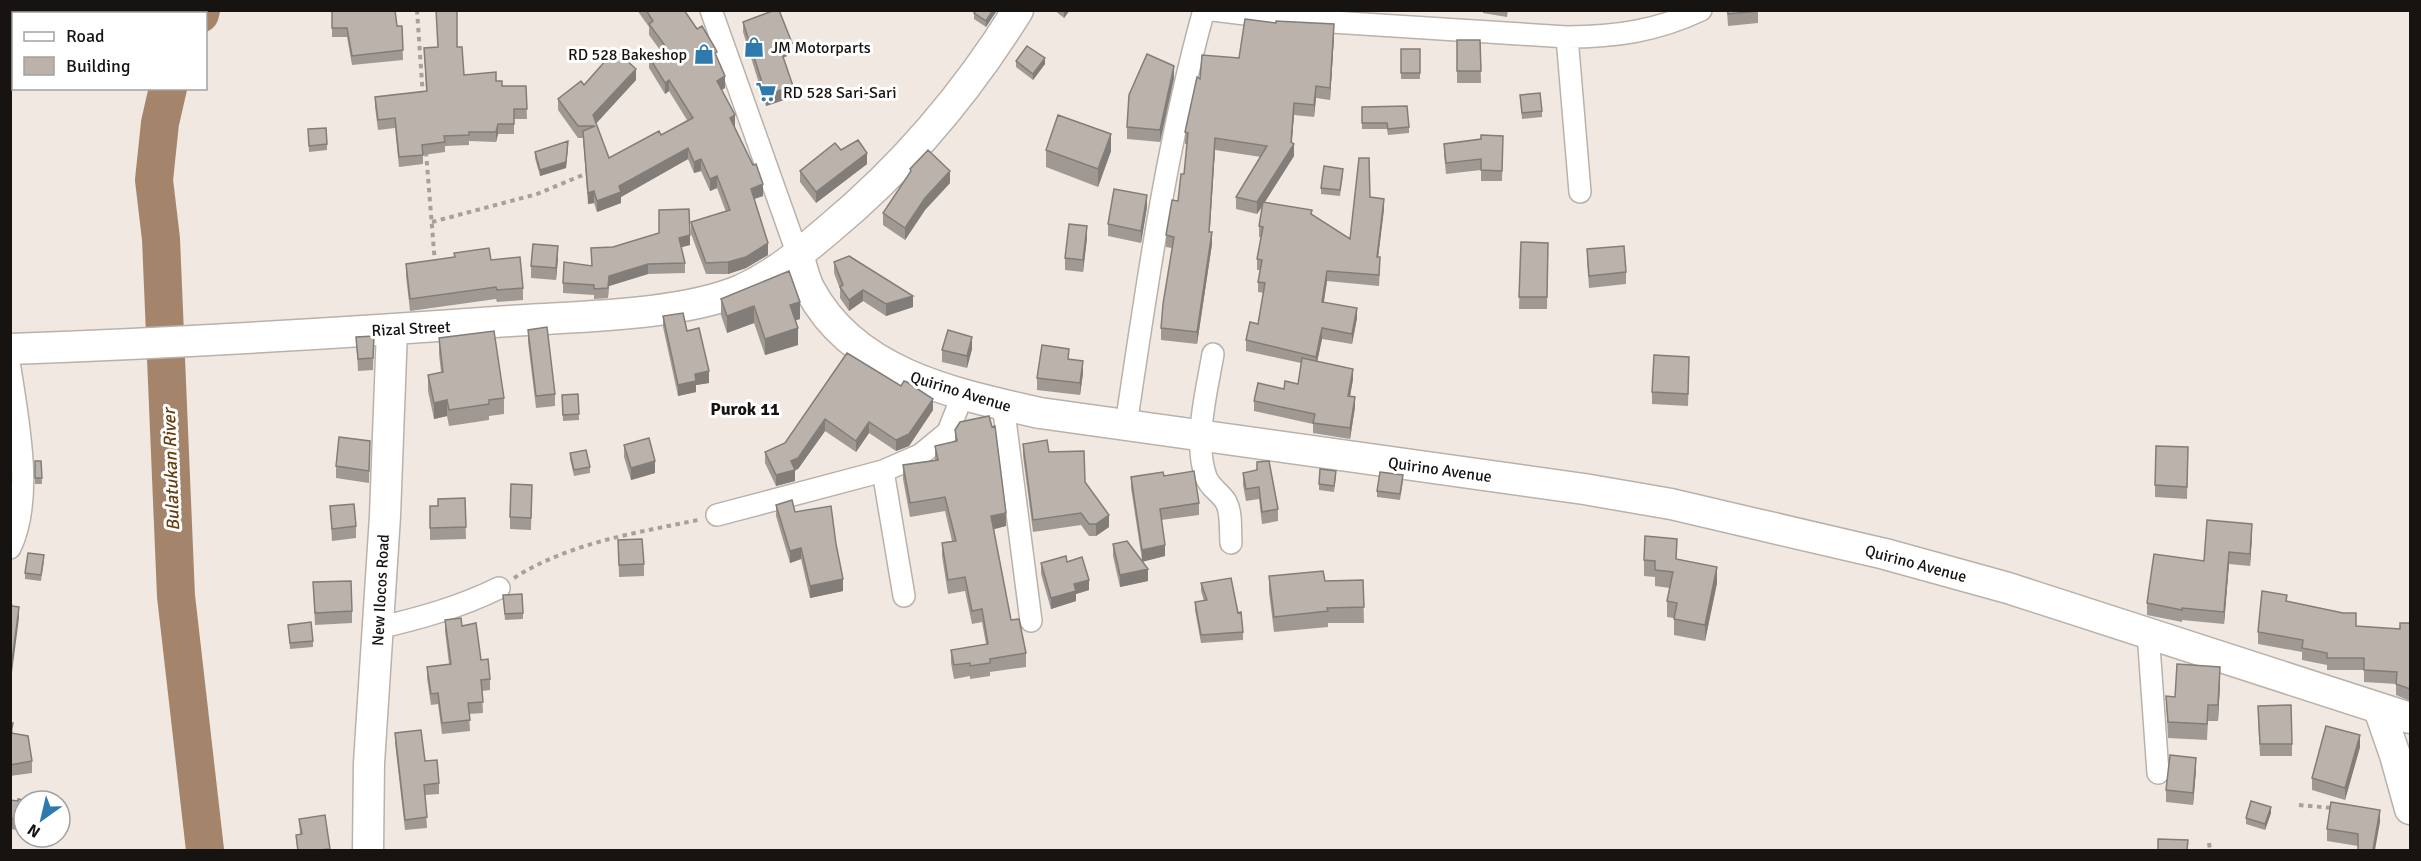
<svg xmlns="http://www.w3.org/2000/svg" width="2421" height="861" viewBox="0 0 2421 861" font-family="Signika,sans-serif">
<rect width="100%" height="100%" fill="#f1e8e2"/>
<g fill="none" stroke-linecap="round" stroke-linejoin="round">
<path stroke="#a4856b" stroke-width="38" d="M200,14l1,-4
M168,88l-8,35 -6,57 7,59 15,357 29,254"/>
<g stroke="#b9b1aa" stroke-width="24">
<path id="street" d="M711,10l87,245
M1213,10l72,9 282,18c48,0 90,-6 134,-27
M1567,37l13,155
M1213,354c-6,36 -20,88 -7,123 4,11 14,15 20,25 6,11 4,28 5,41
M10,368c8,53 24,131 0,180
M1003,404l28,217
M1126,425c21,-139 40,-279 78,-415
M883,471l21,125
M717,515l166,-44 37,-16 28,-23 15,-38
M378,628c43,-10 82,-21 121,-40
M2148,632l10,141"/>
</g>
<g stroke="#b9b1aa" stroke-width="33">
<path id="secondary" d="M798,255c4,11 6,24 12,35 45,84 145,104 230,123l544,76 87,15 81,19 133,31 123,34 402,130
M10,349c167,-6 334,-16 500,-28 68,-5 169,-5 231,-31 33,-15 61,-38 88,-61 76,-63 137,-135 189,-219
M2379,709l16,46 15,54
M368,850l1,-87 16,-247 7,-187"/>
</g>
<path stroke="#a7a09c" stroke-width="4" stroke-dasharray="4.5 4.5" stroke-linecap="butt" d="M417,10l6,87
M426,152l9,112
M432,222l105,-28 53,-22
M514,578c55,-35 121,-45 184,-58
M2299,805l33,3
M2209,843l1,7"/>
<use href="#street" stroke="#fff" stroke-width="21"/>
<use href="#secondary" stroke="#fff" stroke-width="30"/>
</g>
<path fill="#a09993" d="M10,10h78l-3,4h-75z
M332,10l65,16h5l1,34 -51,5 -5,-28h-15z
M637,10h47l33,47 8,31 -4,2 14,37 28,69 -9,3 14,56 -22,13 -18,6h-22l-15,-40v-12l35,-10 -9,-24 -7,3 -9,-20 -7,2 -6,-14 -67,38v6l-24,9 -3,-9 -6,1 -5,-66h-5l-20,-28v-11l26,-14 52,-5 -40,43 13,35 52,-23 26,-15 -18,-29 -4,3 -16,-26v-11l11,-7 -11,-15v-8z
M996,10l-10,17 -12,-8v-6z
M1054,10h16l-6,8z
M1483,10h25l-1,7 -24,-4z
M1727,10h31v13l-30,3z
M743,22l49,32 -9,3 10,40 -27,9 -23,-74z
M1276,23l58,13 -4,64 -14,-2 -2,19 -20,-2 -2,27 2,14 -29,46 47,13 38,24 20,-42 14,12 -6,48 2,11 -1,18 -52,-5 -3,21 33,16 -5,26 -30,-5 -5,23 36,17 -3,18 5,10 -5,32 -37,-6v-9l-59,-13v-10l44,-17 3,-21 -55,-12v-11l12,-16 6,-31 -6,-1v-10l2,-12h-3v-11l4,-22h-2v-11l4,-20 -6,8 -21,-5v-12l25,-40 -46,-7 -6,82 3,12 -15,100 -36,-4v-12l11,-80 -6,-1v-12l12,-34 6,-27 3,-30h-2v-12l15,-53 39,-21z
M1457,40h23l1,43h-24z
M437,47h20l7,28 32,6 6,5h24l1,33h-13v15h-16l-2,8 -27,-1v4l-24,1v6l-22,3v9l-24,3 -4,-39 -17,2 -3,-23v-10l51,-6 -2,-43z
M1401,49h19v30h-19z
M1016,61l29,3 -12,16 -17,-13z
M1174,78l-14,64 -33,-3v-12z
M1520,95l22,16v6l-20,2z
M1362,107l47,20v6l-21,2 -1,-6h-25z
M308,129l19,15v6l-18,2z
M1503,136l-1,45h-21v-11l-35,4 -2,-20v-10z
M568,148l-2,20 -26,8 -5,-18v-6z
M841,150l26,14 -51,39 -16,-21v-11z
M1046,150l65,1 -13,36 -52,-20z
M910,169l40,14 -25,27 -20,30 -22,-15v-12l27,-40z
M1343,175l-3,21 -19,-2v-6z
M1147,207l-6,36 -33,-7v-12z
M1087,238l-4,34 -18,-2v-12z
M1521,242l27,1 -1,66h-28z
M690,245l-9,2 4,16v10l-37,1 -39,12 -1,12 -14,1v-4l-31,-2v-10l29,-17 -1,-18z
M1587,249l39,23v12l-37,4 -2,-27z
M454,253l37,7 32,28v12l-26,2 -1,-3 -86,12 -4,-35v-12l48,-7z
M558,258l-2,22 -25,-2v-12z
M834,262l79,45 -27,9 -23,-15 -14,10 -9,-13v-9l-6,-16z
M721,299l79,20 -5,1 3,25 -33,10 -11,-32 -27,10 -6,-18z
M663,316l24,15 22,52 -13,2v7l-18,4 -15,-69z
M528,330l27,64v12l-19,2 -8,-66z
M374,336l-1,34 -15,1 -2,-34z
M439,338l65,60v16l-15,2v4l-40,6 -2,-10 -13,3 -6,-28v-16l13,-3 -2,-18z
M972,349l-5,19 -25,-6v-12z
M847,353l86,57 -24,36 -13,5 -27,-18 -13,19 -31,-21 -27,38 -3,1v11l-19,5 -11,-23v-11l20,-9z
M1069,359l14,14 -3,22 -43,-5v-12z
M1689,369l-1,37 -36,-2v-12z
M578,394l1,26 -16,1 -1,-26z
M955,430l51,96 -13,3 18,91 15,33v14l-36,5v4l-20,3v-3l-16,3 -3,-16v-13l35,-6 -4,-22 -10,2 -7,-33 -17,3 -6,-38v-13l10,-2 -7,-30 -35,6 -7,-38v-14l32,-5v-14l20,-5z
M370,441l-1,42 -33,-5v-12z
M1023,444l26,8 36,30 24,45 -13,9h-7l-8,-11 -48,7 -10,-76z
M624,445l31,28 -24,7 -7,-23z
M2188,447l-1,52 -32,-2v-12z
M570,453l20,14v6l-16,3 -4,-17z
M35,461h6l1,23h-7z
M1257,462l21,47v12l-16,3 -3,-25 -13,2 -3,-16v-12l14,-3z
M1164,476l35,27v12l-38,5 4,36 -22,5 5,20 -28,6 -7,-31v-12l29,16 -11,-72v-11z
M1336,477l-2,15 -15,-2v-6z
M1403,481l-3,19 -23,-3v-6z
M532,485l-1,45 -21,-1v-12z
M465,498l1,41 -36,1v-34h8z
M776,505l19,7 41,32 7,47 -33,7 -9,-39 -11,4 -14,-47z
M330,506l26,20v12l-24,3z
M2252,536l-2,30 -21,-2 -5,60 -42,-4v2l-35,-7v-12l57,-42z
M618,540l26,24v12l-25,1z
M1677,559l40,24 -12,58 -31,-6v-17l-7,-1v-16l3,-13 -15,-2v-9l-11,-1v-16z
M44,561l-3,20 -16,-2v-6z
M1067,562l22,28 -13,4v7l-25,8 -10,-35v-11z
M1269,576l56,5 38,-1 1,43h-36v4l-54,5 -5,-40z
M313,582l39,29v12l-37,2z
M1201,583l37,30 5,19v8l-42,3 -6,-33v-8l9,-1 -3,-10z
M503,595l20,18v6l-18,1z
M2287,602l69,24 44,3 10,-6v78l-14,-6v-11l-32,-2v-12h-37v-5l-25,-5v-8l-44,-8v-12z
M445,620l17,6 19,34 9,19v11l-8,1 1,22 -14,1 1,17 -28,3 -4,-30 -7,1 -4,-27v-11l22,-3 -4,-33z
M288,625l25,16v6l-23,2z
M2220,683l-2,38h-10l-1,19 -39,-2 -2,-42 9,1z
M2258,718l34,26v12h-32z
M10,723l3,10 19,28v12l-22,3z
M395,733l30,28 14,22v11l-14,1 2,33 -22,2 -10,-87z
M2360,747l-15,53 -33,-10v-12z
M2196,770l-3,35 -27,-3v-12z
M10,800l14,1v30l-14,-2z
M2271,813l-6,17 -19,-6v-6z
M325,815l5,35h-33l-1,-15h4l-1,-16z
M2380,822l-22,24 -31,-5v-12z"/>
<path fill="#827d78" d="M83,10h5l-3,4h-2z
M993,10h3v2l-10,15v-6z
M1064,10h6l-6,8z
M1334,24v12l-4,64v-12z
M792,43v11l-12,5v-11z
M1045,58v6l-12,16v-6z
M1174,66v12l-14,64v-12z
M636,69v11l-43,47v-12z
M725,76v12l-8,5v-12z
M669,80v11l-4,3v-11z
M793,86v11l-27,9v-11z
M1316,86v12l-2,19v-12z
M1294,103v12l-3,33 3,-4v12l-37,58v-12l34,-60z
M735,115v12l-5,2v-11z
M498,124v10l-2,8v-10z
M1111,134v17l-13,36v-18z
M1215,138v12l-6,94v-12z
M568,141l-2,27 -26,8v-6z
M688,148v11l-67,38v6l-24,9v-11l22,-15z
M867,153v11l-51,39v-11z
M701,159v12l-7,2v-11z
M950,171v12l-25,27 -20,30v-12l20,-30z
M717,176v12l-7,3v-12z
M763,184v12l-12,4v-11z
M594,191v12l-6,1v-11z
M1147,195v12l-6,36v-12z
M1384,199v10l-7,58v-10z
M1087,226v12l-4,34v-12z
M1212,232v12l-15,100v-12z
M690,235v10l-11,3v-10z
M768,243v12l-22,13 -18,6v-12z
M558,246v12l-2,22v-12z
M648,264v10l-39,12 -1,12 1,-22z
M1327,271v10l-5,31v-10z
M863,290v11l-14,10v-11z
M913,296v11l-27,9v-12z
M800,302v17l-10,3v-17z
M754,306v17l-27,10v-17z
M1357,308v10l-5,26v-10z
M798,328v17l-33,10v-16z
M1322,328v11l-6,28v-10z
M972,337v12l-5,19v-12z
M1083,361v12l-3,22v-12z
M1353,369v10l-5,28v-11z
M709,371v12l-13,2v7l-18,4v-11l17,-11z
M1355,397v10l-5,32v-11z
M933,399v11l-24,36 -13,5v-11z
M447,400v16l-13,3v-16z
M825,419v12l-27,38 -3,1v11l-19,5v-11l15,-14z
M869,422v11l-13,19v-11z
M655,461v12l-24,7v-12z
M1006,513v13l-15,4v-14z
M1109,515v12l-13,9v-12z
M2252,524v12l-2,30v-12z
M1165,545v11l-23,6v-12z
M801,548v11l-11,4v-12z
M2229,552v12l-5,60v-12z
M1717,567v16l-12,58v-16z
M1148,569v12l-28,6v-12z
M843,579v12l-33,7v-12z
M1089,580v10l-13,4v7l-25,8v-11l23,-14z
M19,607v11l-9,70v-11z
M2220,667v16l-2,38v-16z
M2360,735v12l-15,53v-12z
M2196,758v12l-3,35v-12z
M2271,807v6l-6,17v-6z
M2380,810v12l-5,28h-2z"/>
<path fill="#bab2ab" stroke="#827d78" stroke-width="1.5" d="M332,10h63l2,16h5l1,24 -51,6 -5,-28h-15z
M436,10h21v37h5l2,28 32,-3v9h6v5h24l1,23h-13v15h-16l-2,8h-27v3l-25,1 1,6 -23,3 1,10 -24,2 -4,-39 -17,2 -3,-23 52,-6 -3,-43 14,-1z
M646,10h38l13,19 5,-3 12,20 3,6 -2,1 10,23 -8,5 18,34 -5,3 23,47 3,-1 7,20 -12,5 17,54 -22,14 -18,5 -22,1 -15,-41 39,-12 -13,-34 -7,3 -9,-20 -7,3 -6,-14 -69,38 2,6 -24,9 -3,-10 -6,2 -5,-62 12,-5h-17l-20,-27 23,-18 3,4 31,-35 21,19 -43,46 16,43 50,-27 2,4 32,-17 -24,-38 -4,3 -16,-26 17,-10 -17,-23 4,-3z
M775,10h4l13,33 -12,5 13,38 -27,9 -23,-73z
M976,10h17l-7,11 -12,-8z
M1728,10h30v1l-30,3z
M1245,19l31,4v-2l58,3 -4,64 -14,-2 -2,19 -20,-2 -3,39 3,2 -37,58 -21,-5 31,-51 -52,-8 -6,94h3l-15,100 -36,-4 2,-24 11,-67 -8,-2 6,-35 6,1 3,-27h3l4,-41 -3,-1 12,-55 3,2 2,-24 37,3z
M1457,40h23l1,31h-24z
M1027,46l18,12 -12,16 -17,-13z
M1401,49h19v24h-19z
M1147,54l27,12 -14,64 -33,-3 2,-32z
M1540,93l2,18 -20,2 -2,-18z
M1407,106l2,21 -21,2 -1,-6h-25v-16z
M1058,115l53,19 -13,35 -52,-19z
M326,128l1,16 -18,2 -1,-17z
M1481,135l22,1 -1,35 -21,-1v-11l-35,4 -2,-19 37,-5z
M858,140l9,13 -51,39 -16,-21 35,-28 6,7z
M568,141l-2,21 -26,8 -5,-18z
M928,150l22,21 -25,27 -20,30 -22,-15 28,-42 -1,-2z
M1359,158h10l1,39 14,2 -7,58h3l-1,18 -52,-4 -5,31 35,6 -5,26 -30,-6 -6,29 -70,-17 4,-18 8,2 7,-41 -7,-1 4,-22 -5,-1 6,-32 -4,-1 4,-24 49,8 -1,4 39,25z
M1324,166l19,3 -3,21 -19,-2z
M1114,189l33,6 -6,36 -33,-7z
M689,209l1,26 -11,3 6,25 -37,1 -39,12 -1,12 -14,1v-4l-31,-2 1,-21 28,4 -1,-18 22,-1 46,-14v-23z
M1069,224l18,2 -4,34 -18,-2z
M1521,242l27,1 -1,54h-28z
M533,244l25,2 -2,22 -25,-2z
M1624,246l2,26 -37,4 -2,-27z
M489,248l2,12 29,-3 3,31 -26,2 -1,-3 -86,12 -4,-35 49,-7 -1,-4z
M849,256l64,40 -27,8 -23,-14 -14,10 -9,-13 3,-2 -9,-23z
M789,271l11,31 -10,3 8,23 -33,11 -11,-33 -27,10 -6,-17z
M683,313l4,18 12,-3 10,43 -14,3 1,7 -18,4 -15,-69z
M547,327l8,67 -19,2 -8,-66z
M948,330l24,7 -5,19 -25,-6z
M494,331l10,67 -15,2v4l-40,6 -2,-10 -13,3 -6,-28 15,-3 -4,-34z
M374,336l-1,22 -15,1 -2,-22z
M1042,345l27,4 -1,10 15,2 -3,22 -43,-5z
M847,353l54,33 3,-5 3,1 26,17 -24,35 -13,6 -27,-18 -13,19 -31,-22 -27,39 -7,3 4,9 -19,5 -11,-23 20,-9z
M1654,355l35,2 -1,37 -36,-2z
M1302,358l51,11 -5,27 7,1 -5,31 -37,-5 2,-9 -61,-13 4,-18 26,6 1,-8 13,3z
M578,394l1,20 -16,1 -1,-20z
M989,416l3,11 3,-1 11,87 -15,3 20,104 8,-1 7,34 -36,6v4l-20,3v-3l-16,2 -3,-15 37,-6 -6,-35 -10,2 -7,-34 -17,3 -6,-37 14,-2 -11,-44 -35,6 -7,-38 35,-5 -3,-14 22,-5 -2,-11 5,-8z
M339,437l31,4 -1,30 -33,-5z
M649,438l6,23 -24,7 -7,-23z
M1047,440l2,12 35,-1 1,31 24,33 -13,9h-7l-8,-11 -48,7 -10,-76z
M2156,446l32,1 -1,40 -32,-2z
M586,450l4,17 -16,3 -4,-17z
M35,461h6l1,17h-7z
M1269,461l9,48 -16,3 -3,-25 -13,2 -3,-16 14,-3v-8z
M1320,469l16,2 -2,15 -15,-2z
M1194,471l5,32 -39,6 5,36 -23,5 -11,-73 32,-5 1,4z
M1380,472l23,3 -3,19 -23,-3z
M511,484l21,1 -1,33 -21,-1z
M465,498l1,29 -36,1v-22h8v-7z
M792,500l3,12 36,-6 5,38 7,35 -33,7 -9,-38 -11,3 -14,-46z
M354,504l2,22 -24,3 -2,-23z
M2207,520l45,4 -2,30 -21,-2 -5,60 -42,-4v2l-35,-7 7,-49 50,7z
M1645,536l32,3 -1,20 41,8 -12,58 -31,-6 3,-16 -10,-2 6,-29 -18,-2v-9l-11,-1z
M642,539l2,25 -25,1 -1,-25z
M1127,541l21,28 -28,6 -7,-31z
M28,553l16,2 -3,20 -16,-2z
M1066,556l1,6 15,-5 7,23 -15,4 2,7 -25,7 -10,-35z
M1323,571l2,10 38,-1 1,27 -37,1 1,3 -54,6 -5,-41z
M1231,578l7,35 3,-1 2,20 -42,3 -6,-33 12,-2 -6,-17z
M351,581l1,30 -37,2 -2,-31z
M2262,591l25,4 -1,6 57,12h13v13l44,3v-6h10v66l-14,-5 1,-12 -33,-2v-12h-37v-5l-25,-5 1,-8 -45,-8z
M522,594l1,19 -18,1 -2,-19z
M10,599l2,7 7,1 -9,70z
M461,618l1,8 14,-3 5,37 7,-1 2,20 -9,1 2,22 -15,1 2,17 -28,3 -4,-30 -7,1 -4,-27 24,-3 -6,-44z
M311,622l2,19 -23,2 -2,-18z
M2177,664l43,3 -2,38h-10l-1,19 -39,-2 -2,-26 9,1z
M2291,705l1,39h-32l-2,-38z
M10,723h3l-2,10 17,3 4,25 -22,4z
M2326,726l34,9 -15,53 -33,-10z
M421,730l4,31 12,-1 2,23 -15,2 3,32 -22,3 -10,-87z
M2170,755l26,3 -3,35 -27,-3z
M18,799l11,2h-5v20l-14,-3v-18l8,1z
M2251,801l20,6 -6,17 -19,-6z
M2331,802l49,8 -7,40h-15v-16l-31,-5z
M325,815l5,34 -11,1h-21l-2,-15 6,-1 -3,-15z
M2158,839l30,1 -1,10h-29z"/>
<defs>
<g id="shop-bare" transform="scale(1.62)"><path d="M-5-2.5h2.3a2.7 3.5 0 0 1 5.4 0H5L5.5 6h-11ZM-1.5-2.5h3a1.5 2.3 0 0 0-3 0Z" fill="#2e7aac" stroke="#fff" stroke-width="2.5" paint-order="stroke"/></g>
<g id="supermarket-bare" transform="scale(1.62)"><path d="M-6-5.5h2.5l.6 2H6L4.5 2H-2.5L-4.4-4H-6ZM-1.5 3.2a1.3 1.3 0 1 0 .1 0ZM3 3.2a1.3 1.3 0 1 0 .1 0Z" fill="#2e7aac" stroke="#fff" stroke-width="2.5" paint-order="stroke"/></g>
</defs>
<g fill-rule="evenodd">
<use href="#shop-bare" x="754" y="47"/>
<use href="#shop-bare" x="704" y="54"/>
<use href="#supermarket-bare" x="766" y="92"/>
</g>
<g text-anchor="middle" stroke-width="6" stroke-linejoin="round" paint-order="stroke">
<g font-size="16" fill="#161311" stroke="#fff" text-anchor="start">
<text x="771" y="53">JM Motorparts</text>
<text x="687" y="60" text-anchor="end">RD 528 Bakeshop</text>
<text x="783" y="98">RD 528 Sari-Sari</text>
</g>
<g font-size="16" fill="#161311" stroke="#fff">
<text transform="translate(411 328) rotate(-3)" y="6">Rizal Street</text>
<text transform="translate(961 391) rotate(17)" y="6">Quirino Avenue</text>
<text transform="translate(1440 469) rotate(8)" y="6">Quirino Avenue</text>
<text transform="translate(1916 563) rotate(15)" y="6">Quirino Avenue</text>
<text transform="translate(380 590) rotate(-87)" y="6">New Ilocos Road</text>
</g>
<g font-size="18" font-weight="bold" fill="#161311" stroke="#fff">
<text x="745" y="415">Purok 11</text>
</g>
<g font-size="18" font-style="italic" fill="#673c0e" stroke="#fff">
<text transform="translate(171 470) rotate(-92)" y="6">Bulatukan River</text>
</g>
</g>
<rect width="2421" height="861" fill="none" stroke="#161311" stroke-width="24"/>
<rect x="12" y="12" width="195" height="78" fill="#ffffff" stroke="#a2a1a0" stroke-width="1.5"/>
<rect x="24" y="32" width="30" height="9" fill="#ffffff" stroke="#a2a1a0" stroke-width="1.5"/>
<text x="66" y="42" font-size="18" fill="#161311">Road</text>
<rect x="24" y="57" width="30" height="18" fill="#bab2ab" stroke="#a2a1a0" stroke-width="1.5"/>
<text x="66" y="72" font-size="18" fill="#161311">Building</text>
<g transform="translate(42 819) rotate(214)"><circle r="28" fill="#ffffff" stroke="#a2a1a0" stroke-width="1.5"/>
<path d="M0-4.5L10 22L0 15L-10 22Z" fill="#2e7aac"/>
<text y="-9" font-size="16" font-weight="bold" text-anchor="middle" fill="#161311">N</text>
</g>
</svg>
